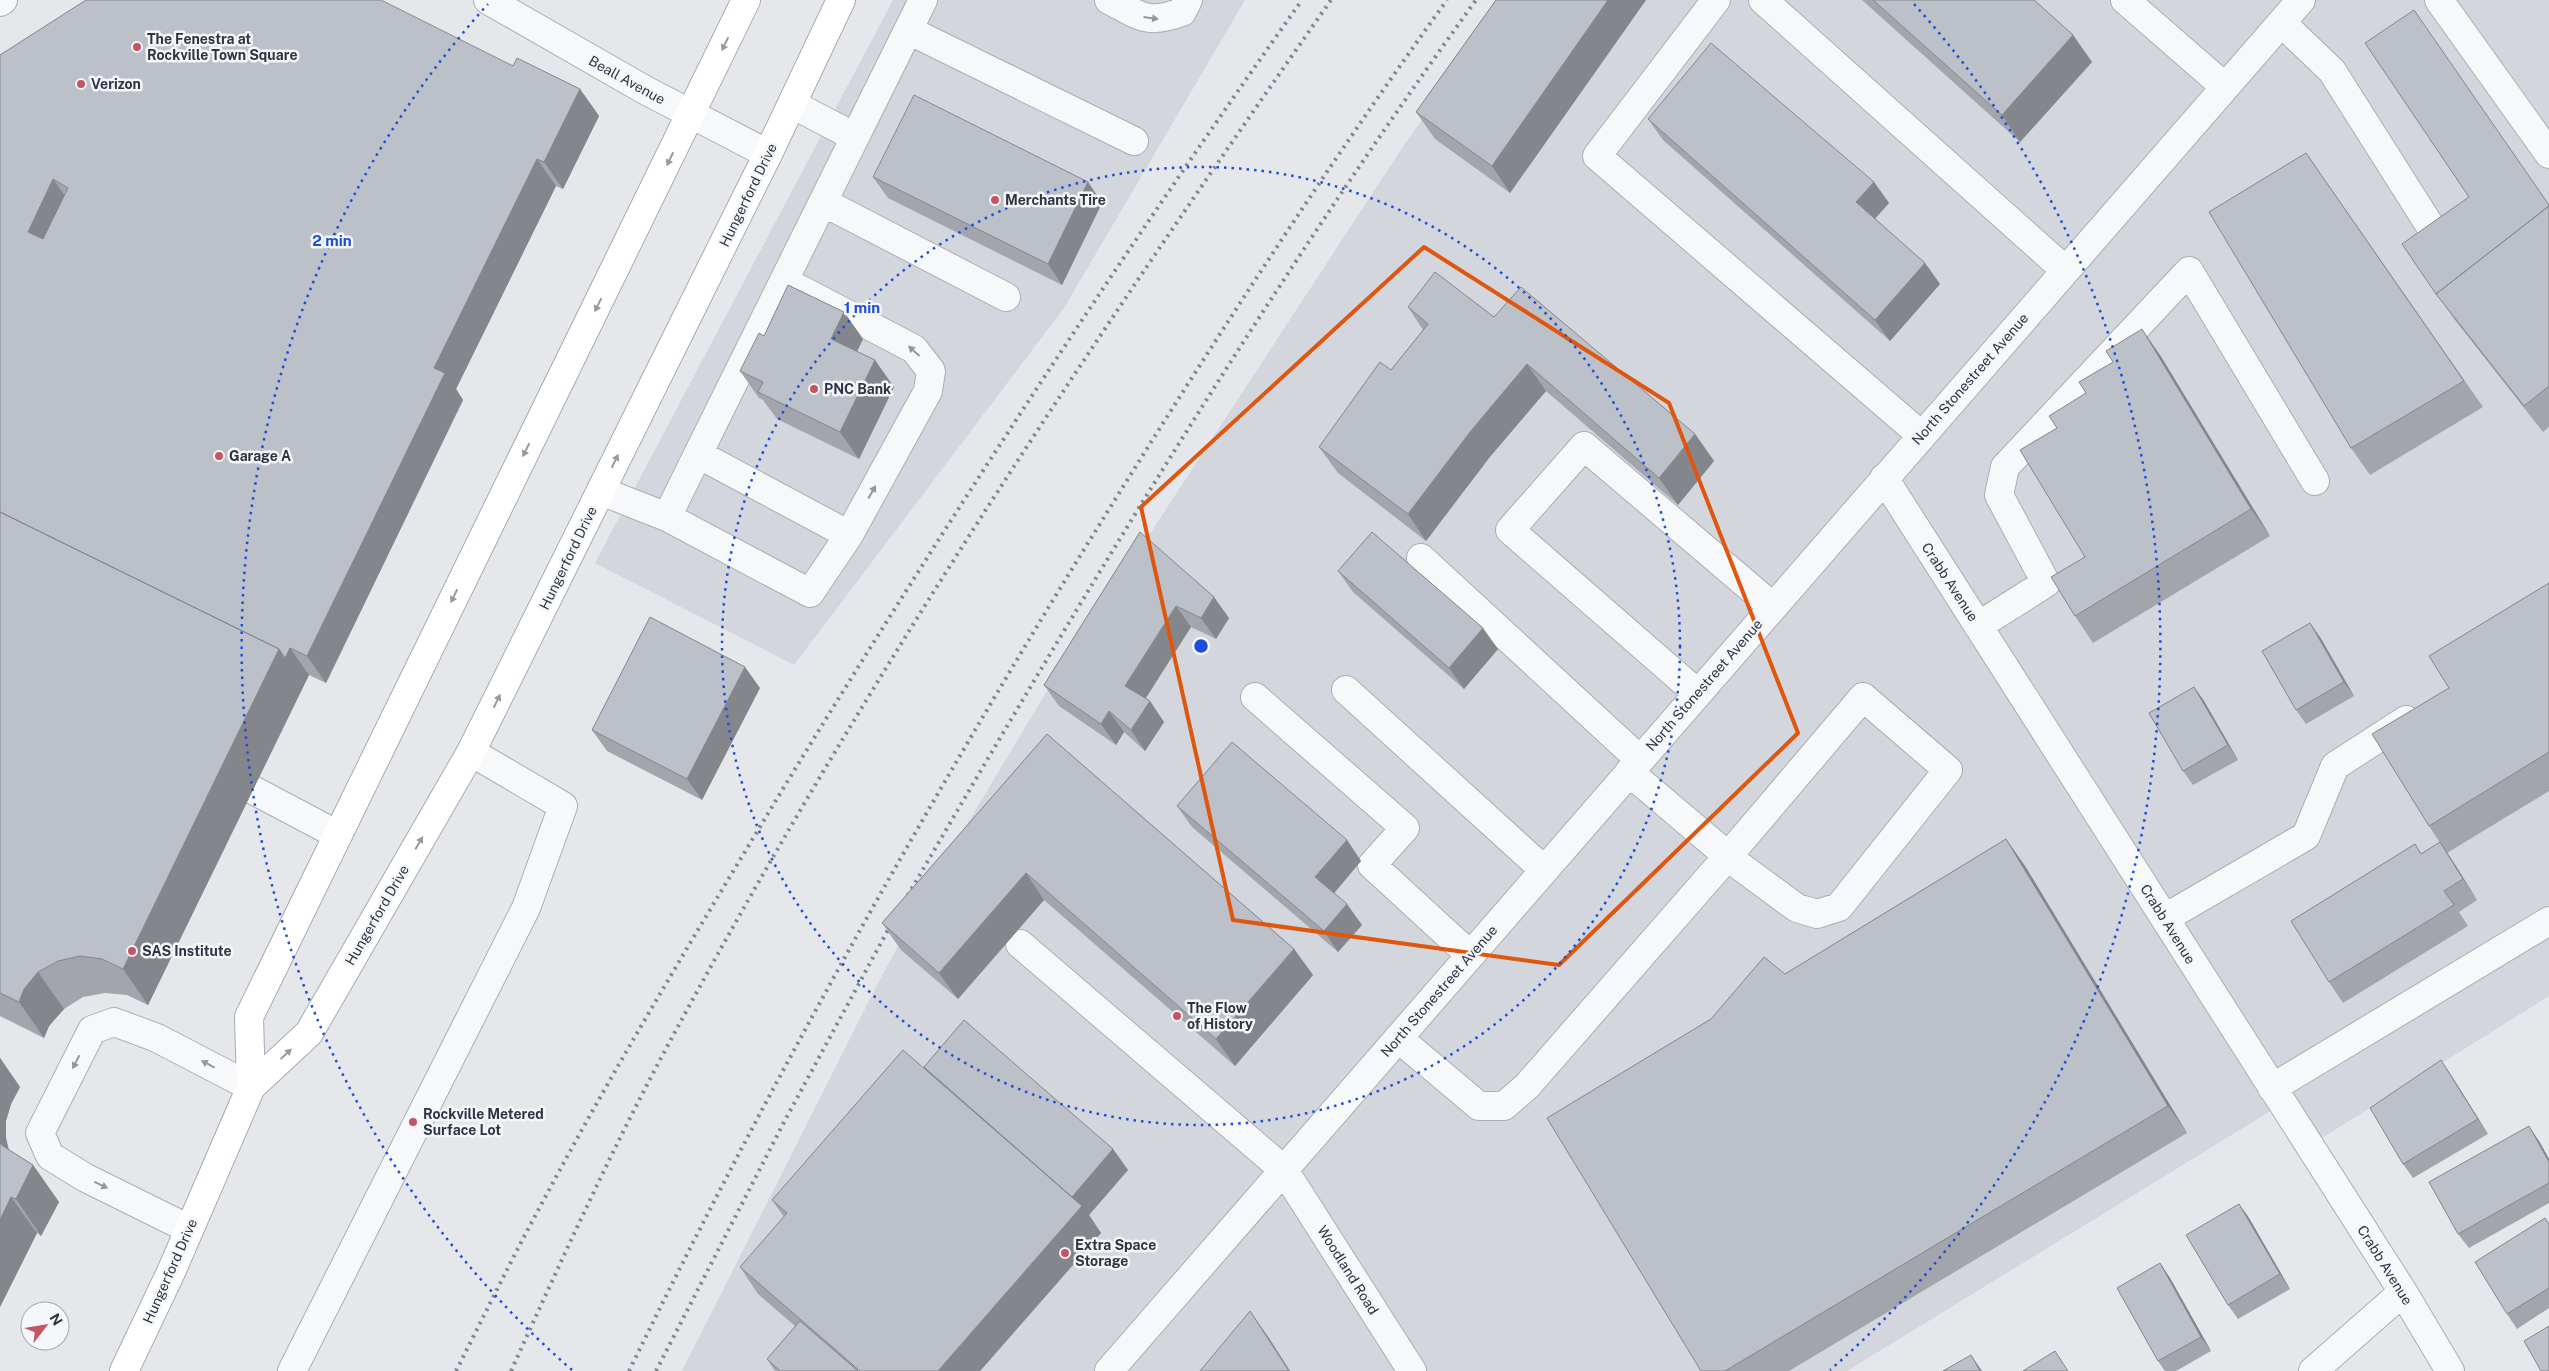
<svg xmlns="http://www.w3.org/2000/svg" width="2549" height="1371" viewBox="0 0 2549 1371" font-family="'Public Sans',sans-serif">
<rect width="100%" height="100%" fill="#e5e7eb"/>
<path fill="#d3d6dd" d="M893,0h352l-181,308 -270,357 -199,-102z
M1507,0h1042v996l-240,150 -27,-42 -435,267h-1165l195,-386 57,-106 110,-183 360,-551z"/>
<g fill="none" stroke-linecap="round" stroke-linejoin="round">
<g stroke="#aaaeb5" stroke-width="30">
<path id="minor" d="M488,0l157,90 123,64
M1109,0c31,16 38,25 73,12l6,-12
M1716,0l-119,156 324,279
M1763,0l302,270
M2125,0l100,87
M2439,0l110,154
M0,2l3,-2
M2282,23l50,48 100,158
M908,30l226,111
M792,104l63,33
M823,202l183,95
M784,281l130,68 17,22 -3,20 -79,144
M698,454l151,81 -39,58 -143,-76 31,-63 225,-454
M1884,478l519,814 47,79
M601,491l66,26
M1421,558l218,201
M1978,626l68,-43 -47,-88 6,-28 184,-196 126,210
M1346,690l198,180
M1697,693l-187,-163 74,-84 188,160
M1255,697l150,131 -33,37 98,90
M253,790l85,45
M2165,918l141,-82 29,-70 71,-46
M1020,944l264,226 128,201
M1398,1038l81,68h25l23,-20 201,-230 135,-159 85,73 -109,137 -22,7 -20,-6 -64,-47 -5,-5 -99,-84
M2272,1088l277,-167
M189,1229l-103,-51 -36,-22 -10,-23 52,-103 22,-8 43,16 94,49
M292,1371l234,-463 37,-102 -92,-54
M1109,1371l1192,-1371
M2313,1371l90,-79"/>
</g>
<g stroke="#a5abb6" stroke-width="30">
<path id="major" d="M251,1087l-2,-70 497,-1017
M124,1371l47,-99 80,-185 58,-54 162,-281 297,-598 73,-154"/>
</g>
<use href="#minor" stroke="#f7f8fa" stroke-width="28"/>
<use href="#major" stroke="#fff" stroke-width="28"/>
<path stroke="#7f8694" stroke-width="4" stroke-dasharray="2.5 5" stroke-linecap="butt" d="M904,902c179,-308 363,-613 572,-902
M456,1371c28,-55 55,-111 85,-166 75,-141 158,-277 240,-413 165,-270 338,-534 521,-792
M511,1371c50,-110 100,-220 157,-326 195,-363 426,-707 663,-1045
M629,1371c136,-279 288,-550 451,-815 117,-189 237,-376 367,-556
M656,1371l127,-247 112,-207"/>
</g>
<path fill="#a2a5ac" d="M1496,0h150l-136,193 -75,-54 -19,-27z
M1862,0h172l39,35 19,27 -72,80z
M0,55l513,11 67,23 19,27 -36,73 -7,-3 -100,203 7,11 -137,283 -17,-8 -161,330 -21,-10 -22,-2 -22,4 -19,12 -15,17 -5,12 -44,-22z
M1648,119l226,63 15,21 -14,16 50,44 15,21 -50,57 -227,-201z
M2306,153l177,254 -113,68 -19,-27z
M873,177l215,5 14,21 -40,82 -174,-87z
M2549,204v223l-6,5 -88,-112 -53,-76z
M1408,307l86,10 201,117 19,27 -36,44 -132,-114 -57,67 -63,83 -88,-68 -19,-26 72,-77 32,-40z
M844,312l19,27 -6,12 37,36 -35,72 -82,-40 -14,-19 -4,-2 -19,-27 24,-35z
M2160,355l110,181 -177,107 -18,-27 10,-59 -28,-129z
M1140,532l89,86 -13,21 -25,-12 -45,71 18,24 -19,29 -21,-19 -8,13 -57,-39 -15,-21z
M1338,571l160,78 -34,40 -111,-97z
M2549,583v208l-102,62 -18,-27 20,-138z
M2320,637l34,59 -48,28 -10,-14z
M2194,687l10,14 34,59 -45,25 -10,-14z
M760,688l-58,112 -95,-49 -15,-21z
M1047,734l247,215 19,26 -78,91 -191,-166 -86,99 -57,-49 -19,-27z
M1177,806l170,34 14,21 -27,32 28,32 -24,27 -146,-125z
M2006,839l19,27 162,267 -398,238h-88l84,-397z
M2440,842l14,21 23,37 -18,12 9,14 -125,77 -14,-21 93,-129z
M0,1058l20,29 -9,17 -5,17v17l3,12 24,15 26,37 -18,34 -4,-3 -37,74z
M924,1067l189,82 15,21 -39,45 12,18 -121,138h-205l-8,-12 28,-33 -37,-32 -18,-27 44,-50 -12,-17z
M2451,1075l37,59 -75,44 -10,-14z
M2539,1141l10,18v44l-80,45 -11,-14z
M2239,1204l10,14 41,71 -52,30 -10,-14z
M2549,1223v85l-32,21 -10,-15z
M2160,1263l10,15 41,73 -35,20h-11l-7,-10z"/>
<path fill="#84868c" d="M1608,0h38l-136,193 -18,-27z
M2073,35l19,27 -72,80 -18,-27z
M580,89l19,27 -36,73 -19,-27z
M537,159l19,27 -100,203 7,11 -137,283 -19,-27 127,-288z
M53,179l19,27 -26,53 -18,-27z
M1088,182l14,21 -40,82 -14,-21z
M1874,182l15,21 -18,20 -15,-21z
M1925,263l15,21 -50,57 -15,-21z
M844,312l19,27 -13,27 -19,-27z
M2142,329l18,26 110,181 -19,-27z
M875,360l19,27 -35,72 -19,-27z
M1527,364l19,27 -57,67 -63,83 -18,-27 62,-82z
M1695,434l19,27 -36,44 -19,-27z
M1214,597l15,21 -13,21 -15,-21z
M1176,606l15,21 -51,80 -15,-21z
M2310,623l10,14 34,59 -10,-14z
M1483,628l15,21 -34,40 -15,-21z
M290,648l19,27 -161,330 -25,-36 156,-320z
M745,667l15,21 -58,112 -15,-21z
M2194,687l10,14 34,59 -10,-15z
M1150,701l14,21 -19,29 -14,-21z
M1109,711l15,21 -8,13 -15,-21z
M2006,839l19,27 162,267 -19,-27z
M1347,840l14,21 -31,37 -15,-21z
M2440,842l14,21 23,37 -14,-21z
M1026,873l18,27 -86,99 -19,-26z
M1347,904l15,21 -24,27 -14,-21z
M1294,949l19,26 -78,91 -19,-27z
M38,972l26,37 -15,17 -5,12 -25,-36 5,-13z
M0,1058l20,29 -9,17 -5,17v17l4,18 -10,-11z
M2441,1060l10,15 37,59 -10,-15z
M2529,1126l10,15 10,18v3z
M1113,1149l15,21 -39,45 12,18 -121,138h-42l133,-173z
M33,1165l26,37 -18,34 -25,-37z
M11,1197l26,36 -37,74v-87z
M2239,1204l10,14 41,71 -10,-15z
M2160,1263l10,15 41,73 -10,-14z
M1250,1311l19,27 21,33h-1z
M1971,1355l11,16h-2z"/>
<path fill="#bcc0c8" stroke="#84868c" fill-rule="evenodd" d="M86,0h295l132,66 4,-8 63,31 -36,73 -7,-3 -103,209 11,5 -138,283 -17,-8 -5,10 -6,-9 -279,-137v-457zM53,179l15,9 -25,51 -15,-7z
M1496,0h112l-116,166 -76,-54z
M1873,0h161l39,35 -71,80z
M2414,10l135,195v1l-113,88 -34,-50 67,-47 -104,-154z
M1711,43l163,139 -18,20 69,61 -50,57 -227,-201z
M914,95l174,87 -40,82 -175,-87z
M2306,153l158,228 -113,67 -142,-236z
M2549,206v180l-25,20 -88,-112z
M1435,272l59,45 27,-30 174,147 -36,44 -132,-114 -57,68 -62,82 -89,-67 61,-85 11,8 37,-46 -20,-17z
M788,285l56,27 -13,27 44,21 -35,72 -82,-40 5,-10 -23,-11 19,-38 5,3z
M2142,329l109,180 -176,107 -24,-39 34,-20 -65,-107 37,-22 -8,-12 37,-23 -7,-11 34,-20 -7,-11z
M0,512l279,137 -156,320 -21,-10 -22,-3 -22,5 -20,11 -14,17 -5,13 -19,-9z
M1140,532l74,65 -13,21 -25,-12 -51,80 25,15 -19,29 -22,-19 -8,13 -57,-39z
M1372,532l111,96 -34,40 -111,-97z
M2549,583v169l-120,74 -57,-92 77,-46 -20,-32z
M650,617l95,50 -58,112 -95,-49z
M2310,623l34,59 -48,28 -34,-59z
M2194,687l34,58 -45,26 -34,-58z
M1047,734l247,215 -78,90 -190,-166 -87,100 -57,-50z
M1232,742l115,98 -32,37 32,27 -23,27 -147,-125z
M2006,839l162,267 -443,265h-24l-154,-253 164,-99 53,-62 21,17z
M2440,842l23,37 -19,12 10,14 -125,77 -38,-61 124,-77 6,10z
M964,1020l149,129 -41,48 -148,-130z
M903,1050l179,156 -144,165h-78l-120,-104 47,-54 -15,-13z
M2441,1060l37,59 -75,45 -33,-56z
M2529,1126l20,36v21l-91,51 -29,-52z
M0,1143l3,3 30,19 -17,34 -5,-2 -11,23z
M2239,1204l41,70 -52,31 -42,-70z
M2545,1218l4,6v64l-42,26 -32,-52z
M2160,1263l41,74 -43,24 -41,-73z
M1250,1311l39,60h-89z
M800,1321l58,50h-78l-13,-12z
M2549,1326v45h-8l-17,-30z
M2055,1351l13,20h-45z
M1971,1355l9,16h-37z"/>
<defs><path id="oneway-solid" d="M-6-.8H1V-3.2L6.5 0L1 3.2V.8H-6Z" transform="scale(1.25)"/></defs>
<g fill="#92969e">
<use href="#oneway-solid" transform="translate(1151 18) rotate(8)"/>
<use href="#oneway-solid" transform="translate(914 351) rotate(-138)"/>
<use href="#oneway-solid" transform="translate(872 492) rotate(-61)"/>
<use href="#oneway-solid" transform="translate(76 1062) rotate(117)"/>
<use href="#oneway-solid" transform="translate(208 1064) rotate(-152)"/>
<use href="#oneway-solid" transform="translate(101 1185) rotate(26)"/>
</g>
<g fill="#969aa1">
<use href="#oneway-solid" transform="translate(725 44) rotate(116)"/>
<use href="#oneway-solid" transform="translate(670 159) rotate(116)"/>
<use href="#oneway-solid" transform="translate(598 305) rotate(116)"/>
<use href="#oneway-solid" transform="translate(526 450) rotate(116)"/>
<use href="#oneway-solid" transform="translate(615 461) rotate(-64)"/>
<use href="#oneway-solid" transform="translate(454 596) rotate(116)"/>
<use href="#oneway-solid" transform="translate(497 701) rotate(-64)"/>
<use href="#oneway-solid" transform="translate(419 843) rotate(-60)"/>
<use href="#oneway-solid" transform="translate(286 1054) rotate(-43)"/>
</g>
<path fill="none" stroke="#df570f" stroke-width="4" stroke-linejoin="round" d="M1424,247l245,156 129,330 -239,232 -326,-45 -92,-413z"/>
<g fill="none" stroke="#1d4ed8" stroke-width="2.5" stroke-dasharray="2.5 5">
<circle cx="1201" cy="646" r="479"/>
<path d="M572 1370A959 959 0 0 1 488 4M1914 4A959 959 0 0 1 1830 1370"/>
</g>
<g fill="#c65462" stroke="#f4f6f9" stroke-width="2">
<circle cx="137" cy="47" r="5"/>
<circle cx="81" cy="84" r="5"/>
<circle cx="995" cy="200" r="5"/>
<circle cx="814" cy="389" r="5"/>
<circle cx="219" cy="456" r="5"/>
<circle cx="132" cy="951" r="5"/>
<circle cx="1177" cy="1016" r="5"/>
<circle cx="413" cy="1122" r="5"/>
<circle cx="1065" cy="1253" r="5"/>
</g>
<g text-anchor="middle" stroke-width="5" stroke-linejoin="round" paint-order="stroke">
<g font-size="14" font-weight="bold" fill="#2d3443" stroke="#f4f6f9" text-anchor="start">
<text x="147" y="44">The Fenestra at<tspan x="147" dy="16">Rockville Town Square</tspan></text>
<text x="91" y="89">Verizon</text>
<text x="1005" y="205">Merchants Tire</text>
<text x="824" y="394">PNC Bank</text>
<text x="229" y="461">Garage A</text>
<text x="142" y="956">SAS Institute</text>
<text x="1187" y="1013">The Flow<tspan x="1187" dy="16">of History</tspan></text>
<text x="423" y="1119">Rockville Metered<tspan x="423" dy="16">Surface Lot</tspan></text>
<text x="1075" y="1250">Extra Space<tspan x="1075" dy="16">Storage</tspan></text>
</g>
<g font-size="14" fill="#2d3443" stroke="#f4f6f9">
<text transform="translate(627 80) rotate(29)" y="5">Beall Avenue</text>
<text transform="translate(748 195) rotate(-64)" y="5">Hungerford Drive</text>
<text transform="translate(1970 379) rotate(-49)" y="5">North Stonestreet Avenue</text>
<text transform="translate(568 558) rotate(-64)" y="5">Hungerford Drive</text>
<text transform="translate(1950 582) rotate(57)" y="5">Crabb Avenue</text>
<text transform="translate(1704 685) rotate(-49)" y="5">North Stonestreet Avenue</text>
<text transform="translate(377 915) rotate(-60)" y="5">Hungerford Drive</text>
<text transform="translate(2168 924) rotate(58)" y="5">Crabb Avenue</text>
<text transform="translate(1439 991) rotate(-49)" y="5">North Stonestreet Avenue</text>
<text transform="translate(2385 1265) rotate(58)" y="5">Crabb Avenue</text>
<text transform="translate(1348 1270) rotate(58)" y="5">Woodland Road</text>
<text transform="translate(170 1271) rotate(-66)" y="5">Hungerford Drive</text>
</g>
</g>
<circle cx="1201" cy="646" r="8" fill="#1d4ed8" stroke="#f4f6f9" stroke-width="2.5"/>
<g font-size="15" text-anchor="middle" font-weight="bold" fill="#1d4ed8" stroke="#f4f6f9" stroke-width="5" stroke-linejoin="round" paint-order="stroke">
<text x="332" y="246">2 min</text>
<text x="862" y="313">1 min</text>
</g>
<g transform="translate(45 1326) rotate(59)"><circle r="24" fill="#f4f6f9" stroke="#a4a8b0"/>
<path d="M0-4L9 19L0 12L-9 19Z" fill="#c65462"/>
<text y="-8" font-size="14" font-weight="bold" text-anchor="middle" fill="#2d3443">N</text>
</g>
</svg>
